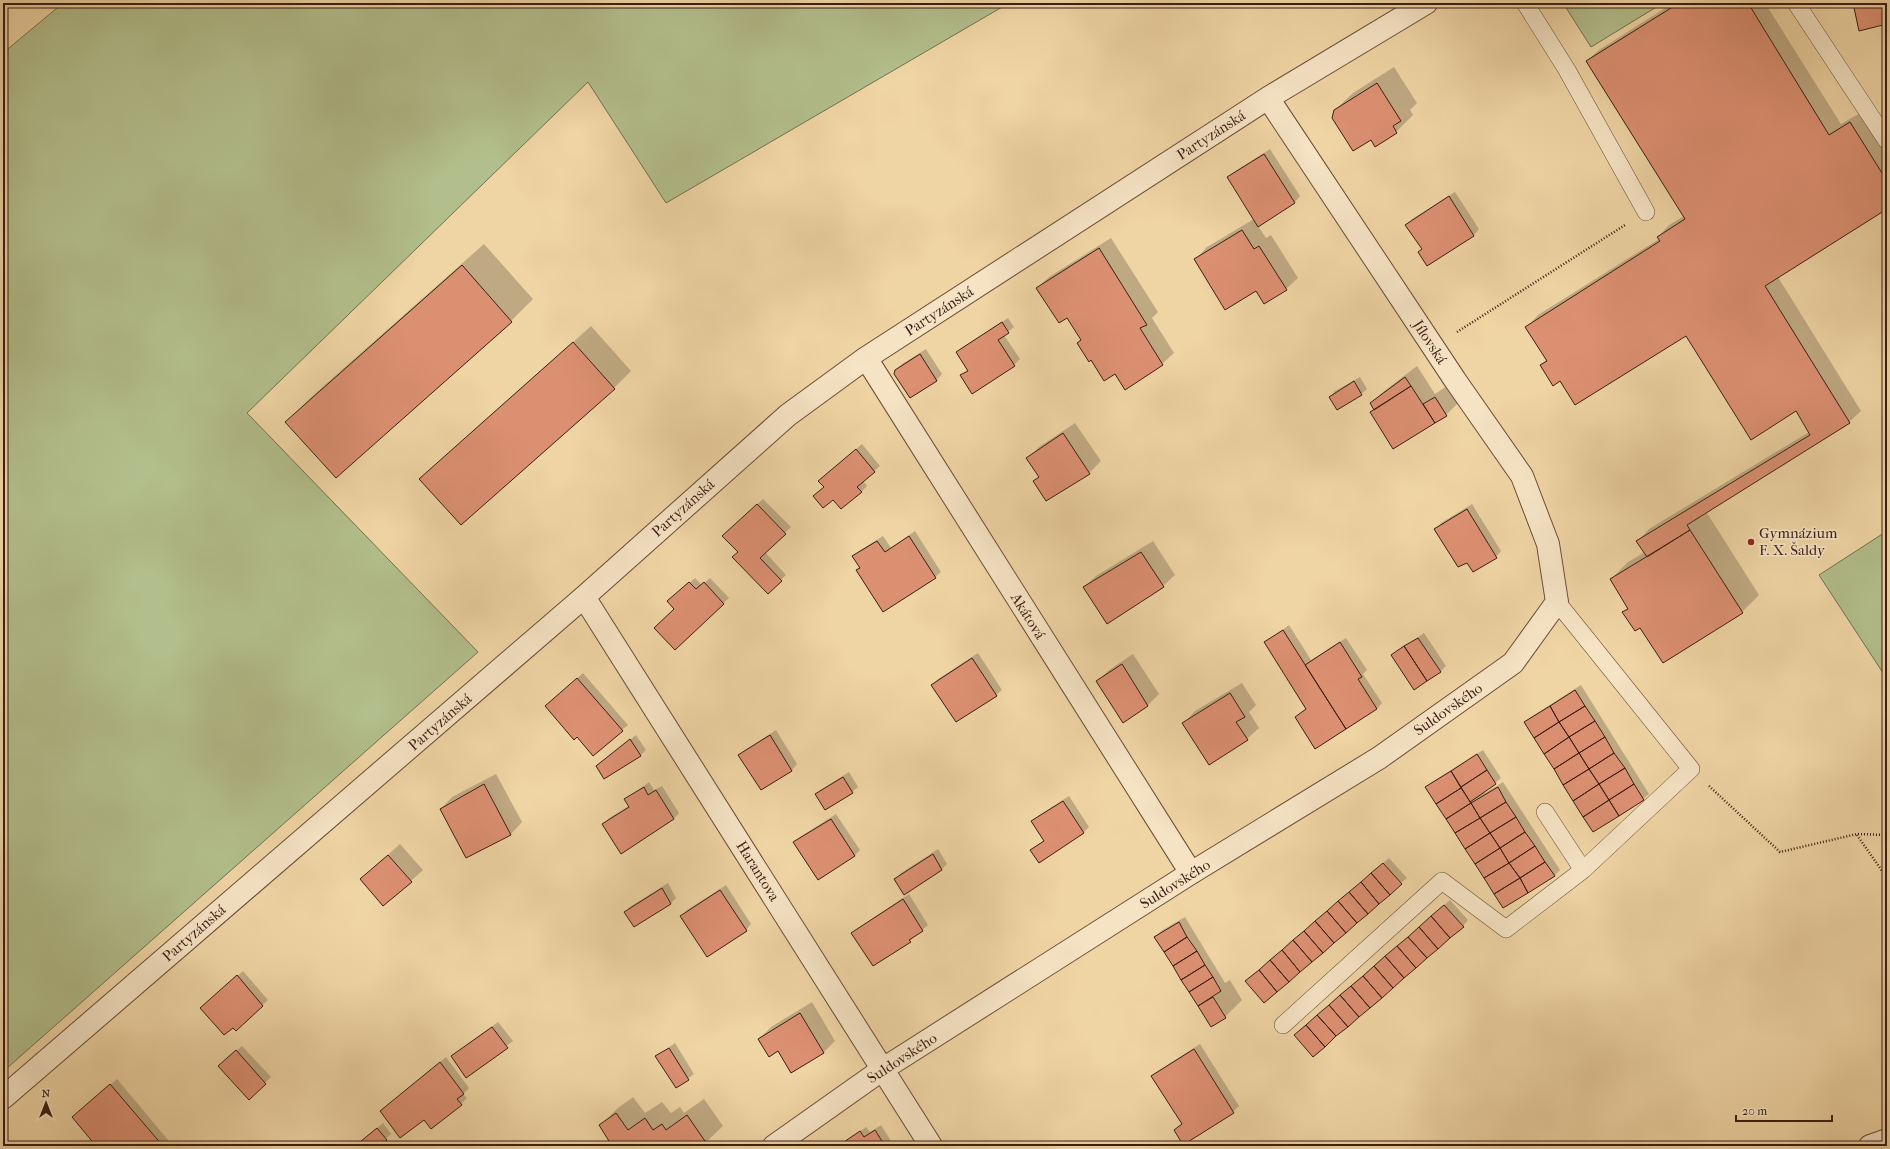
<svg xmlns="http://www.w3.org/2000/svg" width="1890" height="1149" viewBox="0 0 1890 1149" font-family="'IM FELL French Canon',serif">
<rect width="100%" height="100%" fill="#efd4a4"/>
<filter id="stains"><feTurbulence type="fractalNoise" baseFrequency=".005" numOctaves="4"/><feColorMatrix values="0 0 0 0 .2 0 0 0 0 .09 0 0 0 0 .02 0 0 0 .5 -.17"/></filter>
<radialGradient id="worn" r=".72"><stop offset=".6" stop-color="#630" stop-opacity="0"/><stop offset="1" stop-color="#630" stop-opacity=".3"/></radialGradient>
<path fill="#b2be8b" stroke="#776e4e" d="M63,3h946l-343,200 -78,-121 -341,331 231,239 -472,417 -3,-4v-1012z
M1563,3h100l-72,44z
M1887,531v148l-68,-104z"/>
<path fill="#0003" d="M1673,3h92l76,121 21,-12 25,39v57l-109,69 83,134 -12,11 -149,94 1,1 6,-4 52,82 -17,17h-118l4,-5 -17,-28 17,-17 17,-10 -7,-11 11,-12 160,-97 -13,-22 -110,-75 -126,45 -19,-15 6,-6 -20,-32 11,-12 121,-76 -1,-2 11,-12 15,-9 -97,-155 12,-11z
M1394,67l23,36 -7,7 3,5 -17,17 -61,-22 18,-17z
M1270,149l30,47 -5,6 -37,24 8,12 5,-3 27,43 -12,11h-30l-60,-30 11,-12 47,-28 -25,-42 5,-5z
M1455,192l24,37 -5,6 -46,30 -5,-16 -16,-24 5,-6z
M1111,238l47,74 -6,6 22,35 -12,11 -47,9 -24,-14 -13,-16 4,-4 -14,-22 -31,-29 12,-11z
M484,244l49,55 -22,22 -175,156 -49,-55 22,-23z
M1008,318l6,9 -10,8 16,24 -6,6 -52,11 6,-7 -11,-16 6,-6z
M591,326l40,45 -17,17 -193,91z
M926,349l16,25 -5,6 -26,17 -15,-27 6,-6z
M1417,366l18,28 12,-8 11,17 -12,12 -53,33 -22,-45 12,-11z
M1360,377l7,12 -6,5 -31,3 5,-6z
M1075,423l26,38 -12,12 -42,27 -13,-19 5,-5 -11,-18 11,-11z
M862,444l18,22 -17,15 4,5 -6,6 -28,7 -14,-18z
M763,499l28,28 -26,25 21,23 -18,17 -29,-40 -15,-16z
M1472,504l29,47 -5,6 -29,4 -31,-32 5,-6z
M915,531l26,41 -6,5 -78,-7 3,-3 -6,-11 5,-5 24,-15 8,12z
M1153,541l22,34 -12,11 -79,1 12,-11z
M695,578l7,7 8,-7 19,20 -54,51 -1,-53z
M1289,625l22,35 35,-22 21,32 -4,4 19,29 -5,6 -81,8 11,-9 -42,-65z
M1424,633l22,33 -6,6 -48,-17z
M978,653l24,37 -6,5 -64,-10 6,-6z
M1133,654l26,40 -11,11 -25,16 -26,-40 12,-11z
M583,673l45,52 -35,29 -41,-53z
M1242,683l14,22 -7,7 10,16 -12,11 -63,-16 11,-12z
M1581,685l68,109 -6,5 -118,-77 6,-5z
M776,730l21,34 -5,6 -31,19 -21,-34 5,-5z
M636,735l10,15 -5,5 -36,23 -2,-17z
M1483,750l18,28 -17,14 1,1 18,-11 57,88 -5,5 -52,32 -76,-120 5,-5z
M849,772l9,15 -6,5 -36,2 6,-5z
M496,774l26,48 -11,12 -44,23 -26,-48 11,-12z
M649,782l5,8 8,-4 17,27 -5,6 -70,5 5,-6 20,-12 -4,-6z
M1069,796l20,31 -5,5 -53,19 13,-11 -12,-18 6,-6z
M836,814l24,36 -6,6 -59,-13 5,-6z
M400,844l23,26 -12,11 -50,-2z
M938,849l9,15 -5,5 -37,25 -10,-15 6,-6z
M1389,858l18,20 -6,5 -149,93z
M668,883l8,15 -5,5 -37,23 -9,-14 6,-6z
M726,885l25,39 -5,6 -64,-14 5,-6z
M909,894l19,31 -18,16 -57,-8 5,-5z
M1450,900l18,20 -5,6 -162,103z
M1185,917l40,66 5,-3 12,20 -17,17 -26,-11 -44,-69 6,-6z
M243,971l25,29 -32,29 -29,-26z
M812,1002l23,39 -11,11 -33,20 -12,-22 -20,-11 12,-12z
M498,1022l15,19 -46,35 -15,-20z
M675,1043l19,31 -18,13 -19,-31z
M1200,1044l39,62 -6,6 -49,31 -9,-13 7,-7 -30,-47 6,-5z
M242,1046l29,31 -22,21 -24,-37z
M446,1057l23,31 -6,6 4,4 -6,6 -30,23 -7,-8 -37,-13z
M117,1079l56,67h-75l-19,-35z
M633,1097l12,16 17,-11 9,11 9,-6 4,6 20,-14 19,27 -21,20h-88l-13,-21 17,-17z
M383,1123l8,11 -13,12h-23z
M881,1125l13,21h-54l26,-19 4,5z
M511,1142l3,4h-8z"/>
<path fill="#dc9072" stroke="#3c1d12" d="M1679,3h69l81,132 21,-13 37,59v28l-122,77 85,137 -163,102 3,5 -43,27 -11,-16 174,-106 -14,-24 -45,29 -65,-104 -111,69 -15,-24 -7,5 -13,-21 7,-4 -22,-34 135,-86 -3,-4 28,-18 -99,-158z
M1853,3h34v21l-28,7z
M1377,83l24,38 -8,5 4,7 -22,14 -4,-7 -18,11 -21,-33 2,-8z
M1264,154l31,49 -37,24 -31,-50z
M1449,196l25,40 -47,30 -9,-14 4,-3 -17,-24z
M1242,230l12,19 5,-3 28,44 -23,14 -8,-13 -31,19 -31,-51z
M1099,248l48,77 -7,3 23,37 -38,25 -10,-16 -11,7 -13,-21 -2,2 -12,-19 4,-3 -14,-22 -8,5 -23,-35z
M462,265l50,57 -176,156 -51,-56z
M1002,322l7,11 -11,7 17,26 -43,28 -12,-19 8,-4 -12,-19z
M573,342l42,47 -154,136 -42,-46z
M920,354l17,27 -27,17 -16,-24 1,-4z
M1405,377l6,9 -37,24 -4,-7z
M1354,381l8,14 -25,15 -8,-13z
M1411,386l24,37 -42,26 -23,-37z
M1435,397l12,19 -12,7 -12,-19z
M1063,433l27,41 -44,27 -13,-20 6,-4 -13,-19z
M856,449l19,23 -18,15 5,5 -21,17 -8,-9 -10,8 -10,-12 11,-9 -6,-6z
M757,504l29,30 -26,24 22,23 -14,13 -36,-37 6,-5 -16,-16z
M1467,509l30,49 -24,14 -6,-9 -9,4 -24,-38z
M1690,530l53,83 -80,50 -23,-35 -5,3 -13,-19 6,-3 -18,-30z
M909,536l27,42 -53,34 -27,-42 4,-2 -8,-12 25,-15 8,11z
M1141,552l23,35 -57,37 -24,-37z
M689,582l7,7 8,-7 20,22 -49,46 -21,-22 20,-19 -7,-8z
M1283,630l63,99 -31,20 -20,-32 11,-8 -42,-67z
M1418,638l23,34 -14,9 -23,-35z
M1340,642l22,35 -4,2 19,30 -31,20 -41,-64z
M1404,646l23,35 -13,9 -23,-35z
M972,658l25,38 -41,26 -25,-37z
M1122,664l26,42 -25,17 -27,-42z
M577,678l46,53 -30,25 -16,-19 -3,3 -29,-34z
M1575,690l10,16 -26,16 -9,-16z
M1230,693l15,24 -9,5 12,18 -39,25 -27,-42z
M1550,706l9,16 -25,16 -10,-16z
M1585,706l10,15 -26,16 -10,-15z
M1595,721l10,16 -26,16 -10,-16z
M1559,722l10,15 -25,17 -10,-16z
M770,735l22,36 -31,19 -23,-35z
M1569,737l10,16 -25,16 -10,-15z
M1605,737l9,16 -25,16 -10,-16z
M630,739l11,17 -37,23 -8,-13z
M1579,753l10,16 -26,16 -9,-16z
M1614,753l11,15 -26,16 -10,-15z
M1477,754l10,16 -26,17 -10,-16z
M1625,768l9,16 -25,16 -10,-16z
M1589,769l10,15 -26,17 -10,-16z
M1487,770l9,14 -26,18 -9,-15z
M1451,771l10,17 -25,16 -11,-17z
M843,777l10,16 -28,17 -10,-16z
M484,784l27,51 -45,23 -26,-49z
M1599,784l10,16 -26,17 -10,-16z
M1634,784l10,16 -25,16 -10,-16z
M644,787l4,8 8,-5 18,29 -53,35 -19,-30 27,-17 -5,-8z
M1498,787l8,15 -26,16 -9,-15z
M1461,788l10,15 -25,16 -10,-15z
M1609,800l10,16 -26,16 -10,-15z
M1063,801l21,32 -45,30 -9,-13 14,-9 -13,-20z
M1506,802l10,15 -26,16 -10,-15z
M1471,803l9,15 -25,15 -9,-14z
M1516,817l9,15 -25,16 -10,-15z
M1480,818l10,15 -25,16 -10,-16z
M831,819l24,37 -37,24 -25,-38z
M1525,832l10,14 -26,17 -9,-15z
M1490,833l10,15 -25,16 -10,-15z
M1535,846l10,16 -25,16 -11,-15z
M1500,848l9,15 -25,15 -9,-14z
M933,854l9,16 -38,25 -10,-16z
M388,855l24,27 -29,24 -23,-27z
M1545,862l10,14 -27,17 -8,-15z
M1383,863l19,21 -12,11 -19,-22z
M1509,863l11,15 -26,16 -10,-16z
M1371,873l19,22 -11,9 -18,-22z
M1520,878l8,15 -25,15 -9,-14z
M1361,882l18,22 -11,10 -19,-22z
M662,888l9,16 -37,23 -10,-15z
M720,890l27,41 -40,26 -27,-41z
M1349,892l19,22 -11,9 -19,-22z
M903,899l20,32 -14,9 2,2 -38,24 -22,-33z
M1338,901l19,22 -11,10 -19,-22z
M1444,905l20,22 -14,11 -19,-22z
M1327,911l19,22 -12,10 -19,-22z
M1431,916l19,22 -12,11 -19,-22z
M1315,921l19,22 -11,10 -19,-22z
M1179,922l8,15 -23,15 -10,-15z
M1419,927l19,22 -11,9 -19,-21z
M1304,931l19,22 -11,9 -19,-22z
M1187,937l10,14 -24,15 -9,-14z
M1408,937l19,21 -11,10 -19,-22z
M1293,940l19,22 -12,10 -18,-22z
M1397,946l19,22 -12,10 -19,-22z
M1282,950l18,22 -11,10 -19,-22z
M1197,951l8,14 -24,15 -8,-14z
M1385,956l19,22 -11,10 -19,-22z
M1270,960l19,22 -12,10 -18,-22z
M1205,965l8,12 -24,15 -8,-12z
M1374,966l19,22 -11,10 -19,-22z
M1259,970l18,22 -13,11 -19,-22z
M237,975l26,31 -27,25 -3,-3 -9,7 -24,-27z
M1363,976l19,22 -12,10 -19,-22z
M1213,977l8,14 -23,15 -9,-14z
M1351,986l19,22 -11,9 -19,-22z
M1340,995l19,22 -11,10 -19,-22z
M1213,997l13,21 -15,9 -13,-21z
M1329,1005l19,22 -12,9 -19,-21z
M800,1013l24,40 -33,20 -13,-22 -9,6 -11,-18z
M1317,1015l19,21 -11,11 -19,-22z
M1306,1025l19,22 -12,10 -19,-22z
M492,1027l16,21 -42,30 -15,-22z
M669,1048l20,32 -13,8 -21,-32z
M1194,1049l40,64 -51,32 -9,-15 8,-6 -31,-48z
M236,1050l30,34 -17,16 -31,-34z
M440,1062l24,32 -7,5 5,6 -31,24 -7,-9 -24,18 -20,-27z
M110,1084l53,62h-67l-24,-29z
M616,1113l12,17 17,-12 8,12 9,-6 4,6 21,-15 20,29 -3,2h-92l-13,-21z
M377,1128l10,12 -8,6h-24z
M875,1130l10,16h-47l22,-15 4,6z"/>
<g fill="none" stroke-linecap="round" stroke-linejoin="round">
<g stroke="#694b36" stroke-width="18">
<path id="lane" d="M1525,3l42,67 79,142
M1796,3l91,138
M1545,812l38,58 108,-101 -134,-167
M1283,1025l159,-144 64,48 77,-59"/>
</g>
<g stroke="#694b36" stroke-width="24">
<path id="street" d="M866,358l325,515
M584,597l347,549
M3,1098l581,-501 204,-182 78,-57 402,-260 158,-95
M774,1146l109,-77 308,-196 188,-115 134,-95 44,-61 -9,-58 -26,-68 -67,-96 -187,-282
M1870,1146l17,-6"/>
</g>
<path stroke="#3c1d12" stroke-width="2.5" stroke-dasharray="1 2" stroke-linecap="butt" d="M1457,332l168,-107
M1709,786l71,66 77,-18 30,1
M1857,835l30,43"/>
<use href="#lane" stroke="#f5e3c4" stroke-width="17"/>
<use href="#street" stroke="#f5e3c4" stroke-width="22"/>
</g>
<circle fill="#8f2418" stroke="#f5e3c4" stroke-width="1.5" cx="1751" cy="542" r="4"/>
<g text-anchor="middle" stroke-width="3.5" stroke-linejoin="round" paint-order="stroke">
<g font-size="15" fill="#3c1d12" stroke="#f5e3c4">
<text transform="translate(1211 135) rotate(-33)" y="5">Partyzánská</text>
<text transform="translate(939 311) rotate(-33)" y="5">Partyzánská</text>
<text transform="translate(1430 342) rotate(57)" y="5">Jílovská</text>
<text transform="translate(683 508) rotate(-42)" y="5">Partyzánská</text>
<text transform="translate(1028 616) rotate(58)" y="5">Akátová</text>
<text transform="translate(1448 709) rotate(-35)" y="5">Suldovského</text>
<text transform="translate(440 722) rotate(-41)" y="5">Partyzánská</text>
<text transform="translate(758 871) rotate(58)" y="5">Harantova</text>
<text transform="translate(1175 884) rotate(-32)" y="5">Suldovského</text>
<text transform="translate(194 933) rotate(-41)" y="5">Partyzánská</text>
<text transform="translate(902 1058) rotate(-33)" y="5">Suldovského</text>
</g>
<g font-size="15" fill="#3c1d12" stroke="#f5e3c4" text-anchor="start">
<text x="1759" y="538">Gymnázium<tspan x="1759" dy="17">F. X. Šaldy</tspan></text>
</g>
</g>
<rect width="1890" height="1149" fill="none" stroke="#efd4a4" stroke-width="16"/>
<rect x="4" y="4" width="1882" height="1141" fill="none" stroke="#3c1d12" stroke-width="2"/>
<rect x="8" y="8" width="1874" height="1133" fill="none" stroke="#3c1d12"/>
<g transform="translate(46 1103)" stroke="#f5e3c4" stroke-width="3" paint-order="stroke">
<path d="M0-3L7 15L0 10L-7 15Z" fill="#3c1d12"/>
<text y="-6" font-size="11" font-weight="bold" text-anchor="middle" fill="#3c1d12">N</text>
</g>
<path d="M1736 1115v6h96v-6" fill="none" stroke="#3c1d12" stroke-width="2"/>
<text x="1742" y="1115" font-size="12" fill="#3c1d12" stroke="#f5e3c4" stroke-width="3" paint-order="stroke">20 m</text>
<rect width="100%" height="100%" filter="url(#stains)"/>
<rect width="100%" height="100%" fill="url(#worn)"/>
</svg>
